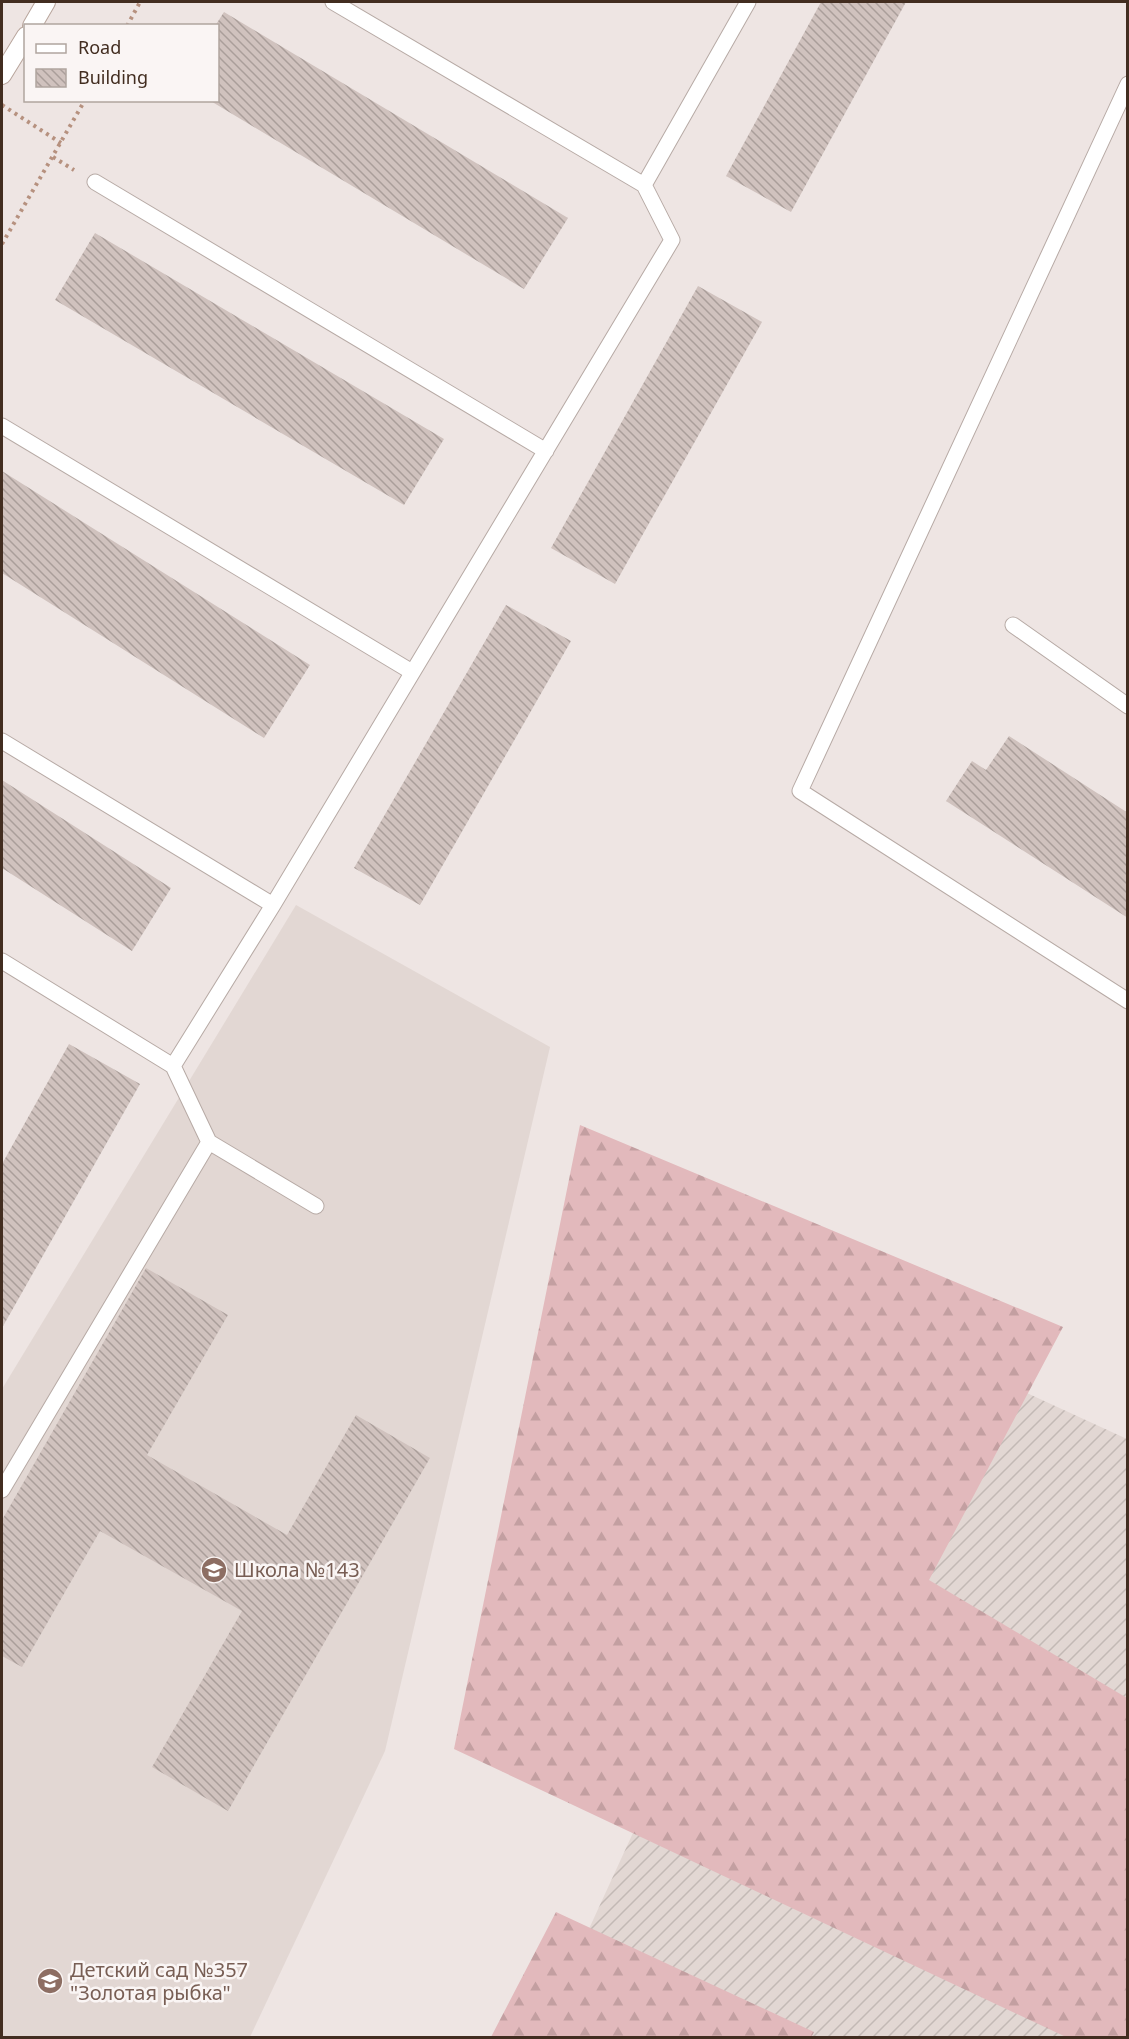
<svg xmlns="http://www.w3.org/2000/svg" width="1129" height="2039" viewBox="0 0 1129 2039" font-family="'Noto Sans',sans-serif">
<defs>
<pattern id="industrial-furrows" width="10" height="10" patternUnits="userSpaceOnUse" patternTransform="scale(1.5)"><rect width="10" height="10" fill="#e2d7d3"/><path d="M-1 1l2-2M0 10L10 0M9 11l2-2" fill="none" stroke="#c3b9b5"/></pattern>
<pattern id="forest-firs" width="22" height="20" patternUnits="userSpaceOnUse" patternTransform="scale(1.5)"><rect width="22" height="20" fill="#e2b9bc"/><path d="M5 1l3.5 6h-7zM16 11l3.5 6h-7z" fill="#c39fa1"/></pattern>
<pattern id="building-back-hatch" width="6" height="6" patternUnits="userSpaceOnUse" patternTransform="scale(1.5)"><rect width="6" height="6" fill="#d0c2be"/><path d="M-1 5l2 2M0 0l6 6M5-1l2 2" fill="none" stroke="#aa9e9a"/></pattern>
</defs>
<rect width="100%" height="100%" fill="#eee5e3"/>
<path fill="#e2d7d3" d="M296,905l254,142 -165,704 -135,286h-248v-648z"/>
<path fill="url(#industrial-furrows)" d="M868,1320l259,119v598l-588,1z"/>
<path fill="url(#forest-firs)" d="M580,1125l483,202 -134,253 198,118v339h-61l-612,-288z
M556,1912l258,120 -3,6 -320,-1z"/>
<path fill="url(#building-back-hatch)" d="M821,2h85l-115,210 -65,-36z
M224,12l344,206 -44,71 -315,-189h9v-74h-3z
M95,233l349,206 -40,66 -349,-205z
M698,286l64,36 -147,262 -64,-36z
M2,471l308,194 -46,73 -262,-165z
M506,605l65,36 -151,264 -66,-37z
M1009,736l119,77v105l-182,-117 26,-40 14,9z
M2,780l169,108 -39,63 -130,-83z
M69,1044l71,40 -138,244v-164z
M146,1268l82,47 -81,140 140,80 69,-120 74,43 -202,353 -76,-44 90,-156 -142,-80 -78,136 -20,-11v-136z"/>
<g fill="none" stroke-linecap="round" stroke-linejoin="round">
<g stroke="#b7aaa5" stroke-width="17">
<path id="lane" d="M333,2l311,183 104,-183
M1128,84l-328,707 328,210
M95,182l451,269
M2,426l410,246
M1013,625l115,81
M2,741l271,164
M2,961l171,105 100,-161 399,-665 -28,-55
M173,1066l36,76 107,64
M2,1490l207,-348"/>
</g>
<g stroke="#b8a59c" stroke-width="20">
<path id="secondary" d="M32,26l14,-24
M2,75l24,-39"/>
</g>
<path stroke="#b6917f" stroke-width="4" stroke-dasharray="3 4.5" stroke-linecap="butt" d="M127,26l13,-24
M2,105l59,38
M53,157l21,13
M2,244l83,-144"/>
<use href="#lane" stroke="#fff" stroke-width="15"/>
<use href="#secondary" stroke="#fff" stroke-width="18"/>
</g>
<defs>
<g id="school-disc" transform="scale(1.35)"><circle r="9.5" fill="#8d6e63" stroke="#faf5f4"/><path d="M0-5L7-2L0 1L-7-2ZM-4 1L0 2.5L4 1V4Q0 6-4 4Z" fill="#fff"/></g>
</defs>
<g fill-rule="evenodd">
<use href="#school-disc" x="214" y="1570"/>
<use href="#school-disc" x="50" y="1981"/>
</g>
<g text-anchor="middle" stroke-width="5" stroke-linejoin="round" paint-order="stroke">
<g font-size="20" fill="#785e54" stroke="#faf5f4" text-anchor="start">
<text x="234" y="1577">Школа №143</text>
<text x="70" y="1977">Детский сад №357<tspan x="70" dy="23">"Золотая рыбка"</tspan></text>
</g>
</g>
<rect width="1129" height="2039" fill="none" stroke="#422d20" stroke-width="6"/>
<rect x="24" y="24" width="195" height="78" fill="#faf5f4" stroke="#b0a59f" stroke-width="1.5"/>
<rect x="36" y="44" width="30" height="9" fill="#ffffff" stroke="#b0a59f" stroke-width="1.5"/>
<text x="78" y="54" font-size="18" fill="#422d20">Road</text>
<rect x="36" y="69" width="30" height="18" fill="url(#building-back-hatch)" stroke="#b0a59f" stroke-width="1.5"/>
<text x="78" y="84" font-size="18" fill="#422d20">Building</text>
</svg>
